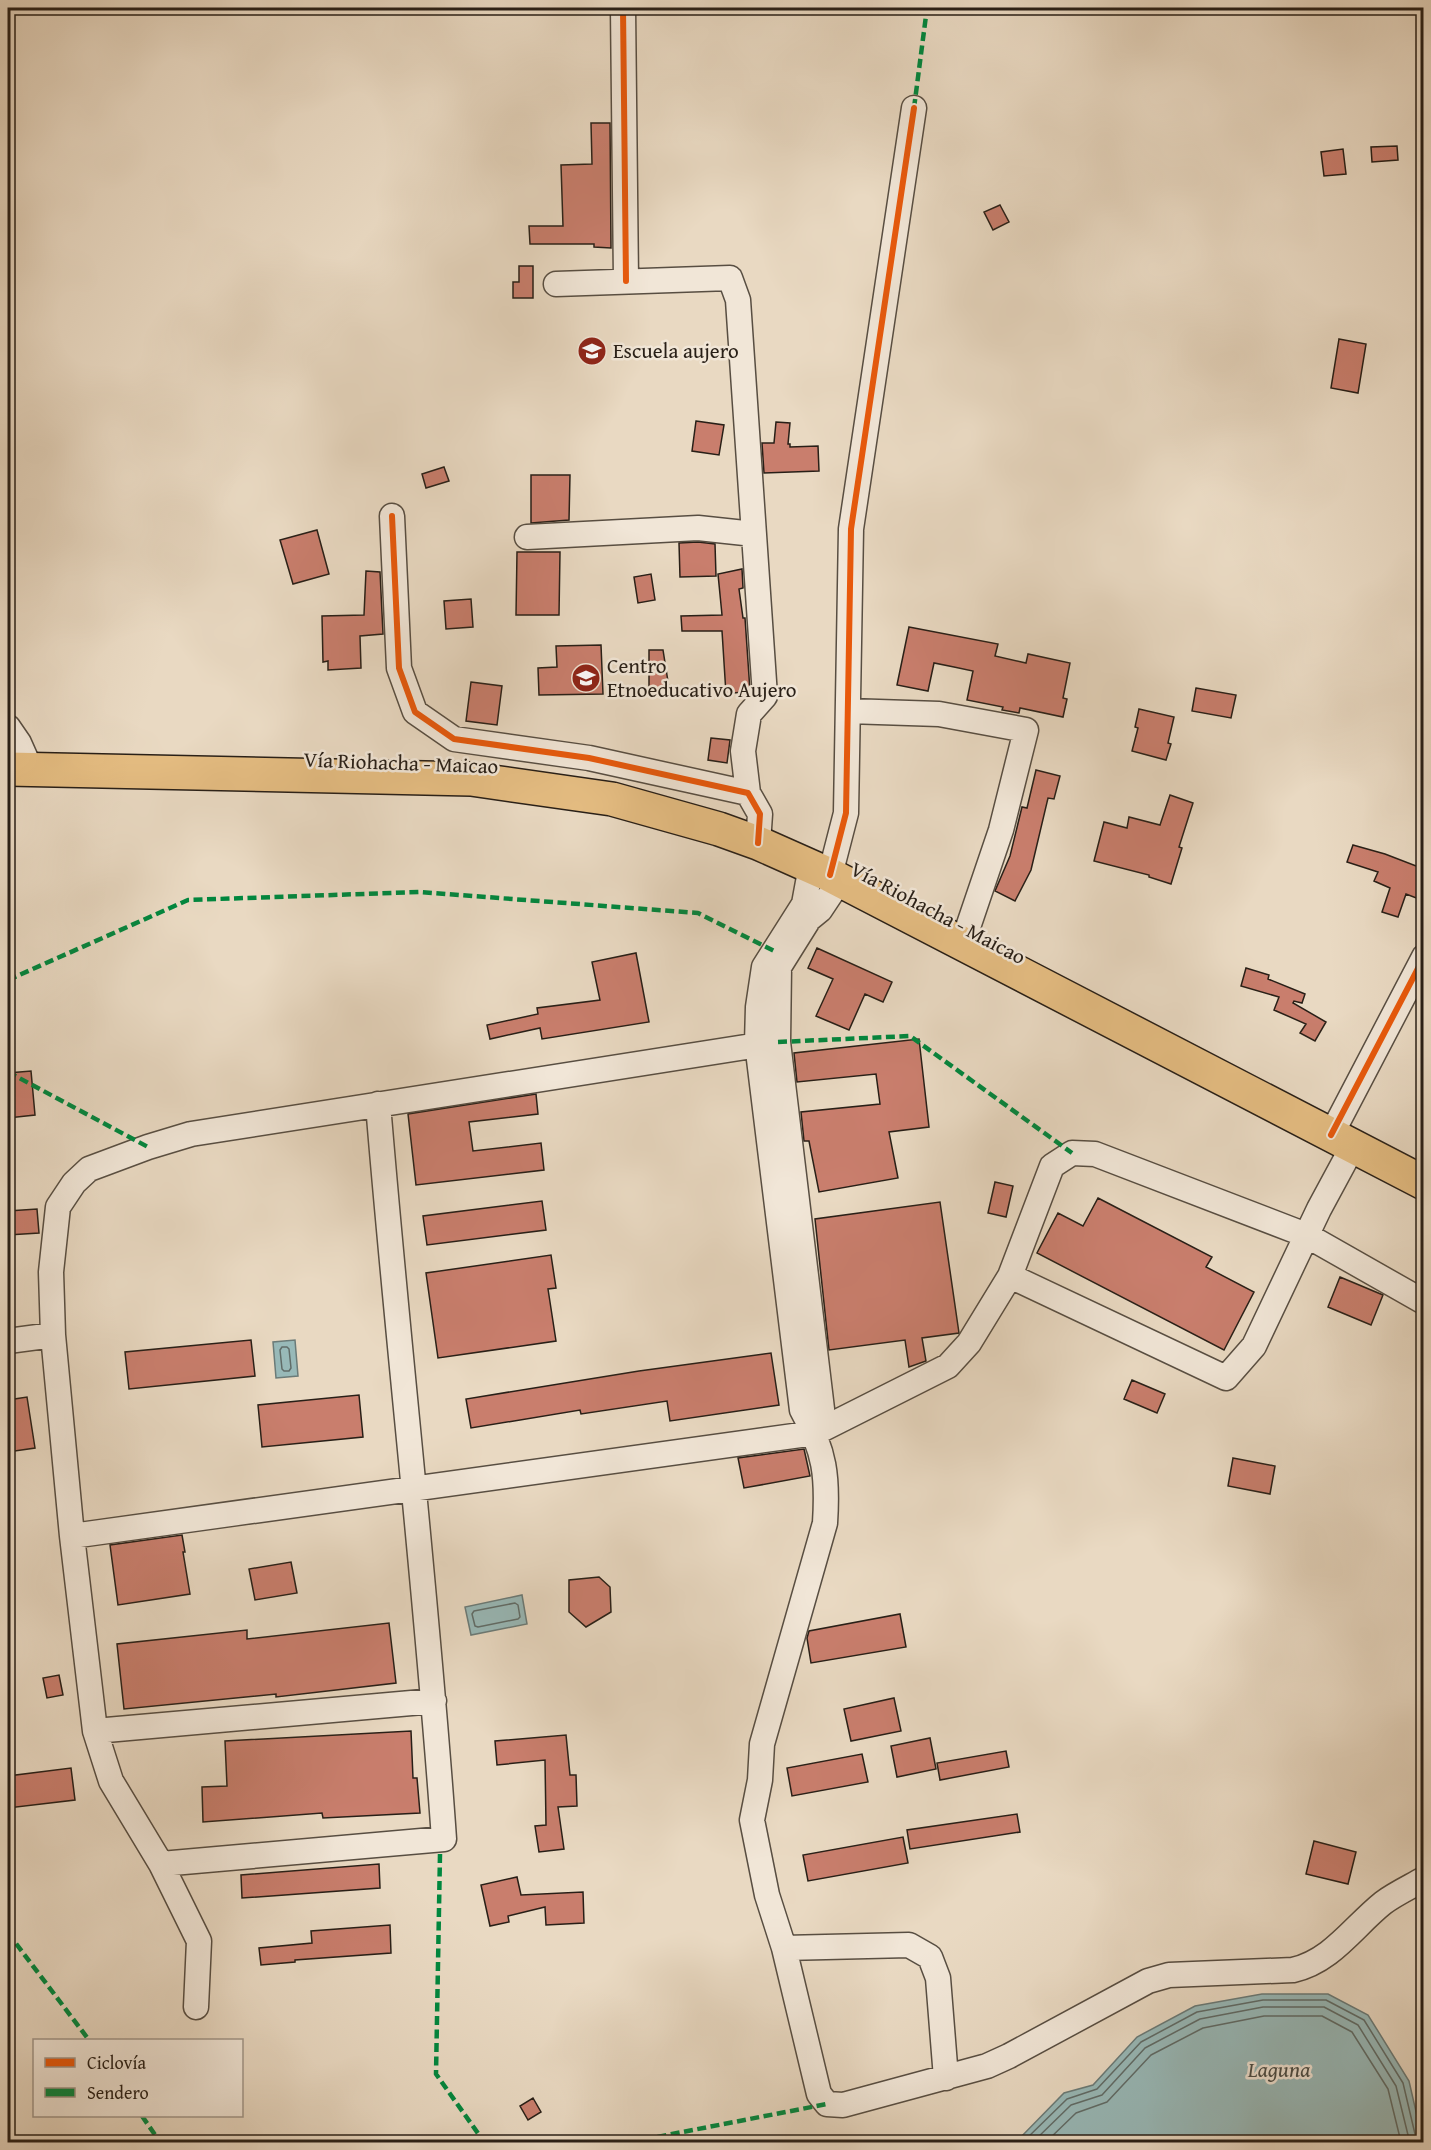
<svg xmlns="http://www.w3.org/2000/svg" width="1431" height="2150" viewBox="0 0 1431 2150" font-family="'Gentium Book Plus',serif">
<rect width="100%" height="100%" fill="#e9d9c2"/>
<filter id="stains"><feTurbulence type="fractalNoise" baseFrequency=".00333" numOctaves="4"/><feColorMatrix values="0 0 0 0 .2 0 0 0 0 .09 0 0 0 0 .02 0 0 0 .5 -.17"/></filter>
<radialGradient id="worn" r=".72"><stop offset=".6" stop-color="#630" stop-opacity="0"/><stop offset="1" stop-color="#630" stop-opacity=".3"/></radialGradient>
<path fill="#98b9b8" stroke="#6b7b78" stroke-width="1.5" d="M295,1340l3,36 -22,2 -3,-36z
M522,1595l5,29 -56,11 -6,-28z
M1262,1994h66l40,21 41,66 14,61h-407l48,-49 29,-8 44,-48 58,-31z"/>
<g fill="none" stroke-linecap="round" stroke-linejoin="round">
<path stroke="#606c68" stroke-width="1.5" d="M282,1347h5l2,2 2,19 -2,3h-5l-2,-2 -2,-19z
M515,1603l3,2 2,12 -2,2 -40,8 -3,-1 -3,-12 2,-3z
M1023,2142l44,-43 30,-10 44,-47 56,-30 66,-12h63l38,20 39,63 12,51 3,3 6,1
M1033,2142l38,-37 31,-10 43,-47 55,-29 63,-12h61l34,18 38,61 12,49 5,7
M1046,2142l30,-29 31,-11 44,-47 52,-27 61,-12h58l30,16 36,57 13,53"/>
</g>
<path fill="#c97e6d" stroke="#281f17" stroke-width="1.5" d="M591,123h19l1,125 -17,-1v-3h-64l-1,-18h34l-2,-61 31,-1z
M1397,146l1,14 -26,2 -1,-15z
M1343,149l3,25 -22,2 -3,-24z
M1000,205l9,17 -16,8 -9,-18z
M519,266h14v32h-20v-16h6z
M1339,339l27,5 -8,49 -27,-5z
M696,421l28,4 -5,30 -27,-4z
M776,422l14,1 -2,21h2v3l28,-1 1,25 -55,2 -2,-30h12z
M444,467l5,14 -23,7 -4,-14z
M531,475h39l-1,45 -38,3z
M317,530l12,44 -36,10 -13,-44z
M698,542l17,2 1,32 -36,1 -1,-34z
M517,552h43l-1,63h-43z
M742,569l1,19 -4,1 4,29h2l5,73 -24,3 -4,-63h-40l-1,-15 41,-1 -4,-41z
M366,571l14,1 3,62 -23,2 1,32 -33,2v-9l-5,1 -1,-46 42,-1z
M651,574l4,26 -17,3 -4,-26z
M471,599l2,28 -27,2 -2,-28z
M909,627l89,17 -3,12 31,7 2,-9 42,9 -7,35 4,1 -4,18 -43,-9 -1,5 -17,-3 1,-3 -36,-7 6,-29 -19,-4 -20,-4 -6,28 -31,-6z
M601,645l2,49 -64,1 -1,-27 19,-1 -1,-21z
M649,650h14l6,38h-20z
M471,682l31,4 -5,39 -31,-4z
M1196,688l40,7 -5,23 -39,-7z
M1139,709l35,8 -6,26 3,1 -5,16 -34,-9 6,-23 -3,-1z
M711,738l19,2 -3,23 -19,-3z
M1036,770l24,6 -6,23 -6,-1 -17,72 -16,31 -20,-10 15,-35 12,-49 5,1z
M1170,795l23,8 -14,44 3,1 -11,36 -22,-7v-2l-55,-14 10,-39 23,6 2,-11 31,8z
M1353,845l32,9 39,15v32l-18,-7 -8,23 -16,-5 8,-24 -16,-7 4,-9 -31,-10z
M817,948l75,34 -9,20 -18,-8 -16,36 -33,-14 17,-37 -25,-11z
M636,953l13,69 -107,17 -2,-11 -50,11 -3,-14 51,-11 -1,-6 63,-8 -8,-38z
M1246,968l23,7 -1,4 37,15 -3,9 -8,-2 -1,2 33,19 -11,19 -15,-8 6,-9 -32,-14 5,-13 -38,-11z
M919,1039l10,88 -40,5 9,46 -79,14 -10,-51h-5l-3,-29 79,-8 -4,-30 -79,8 -3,-29z
M31,1071l4,44 -27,3v-45z
M536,1094l2,20 -69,8 4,29 68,-8 3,27 -128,15 -8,-71z
M995,1182l18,4 -7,31 -18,-4z
M1098,1198l114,59 -6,10 48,25 -30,58 -187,-97 21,-40 25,13z
M542,1201l4,29 -119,15 -4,-29z
M940,1202l19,131 -37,5 4,23 -17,6 -4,-27 -76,10 -14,-131z
M37,1209l2,24 -31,2v-24z
M551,1255l5,33 -8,1 8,52 -118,17 -12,-85z
M1340,1277l43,18 -12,30 -43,-18z
M251,1340l4,36 -126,13 -4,-37z
M771,1353l8,52 -109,16 -3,-20 -86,13 -1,-4 -109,18 -5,-29 173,-28z
M1132,1380l33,14 -8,19 -33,-14z
M359,1395l4,42 -101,10 -4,-42z
M27,1397l8,51 -27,4v-52z
M804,1449l6,27 -66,12 -6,-30z
M1233,1458l42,8 -5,28 -42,-8z
M182,1535l3,17h-2l7,42 -72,11 -8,-60z
M291,1562l6,31 -42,7 -6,-31z
M599,1577l11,10 1,25 -25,15 -17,-15v-32z
M900,1614l6,33 -95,16 -4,-25 2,-7z
M389,1623l7,60 -120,14v-3l-152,15 -7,-65 130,-14v9z
M59,1675l4,20 -16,3 -4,-20z
M894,1698l7,33 -50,10 -7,-32z
M411,1731l2,47h4l3,35 -97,5 -1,-5 -119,9 -1,-35 25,-1 -2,-45z
M566,1735l4,40h6l1,31 -19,1 6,42 -25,3 -4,-26 11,-1 -1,-65 -48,5 -2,-24z
M930,1738l6,31 -39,8 -6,-31z
M1006,1751l3,16 -69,13 -3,-17z
M862,1754l6,28 -76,14 -5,-28z
M71,1768l4,32 -67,8v-32z
M1017,1814l3,18 -110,17 -3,-19z
M903,1837l5,26 -100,18 -5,-26z
M1314,1841l42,11 -8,32 -42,-10z
M379,1864l1,24 -138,10 -1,-23z
M517,1877l4,18 62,-3 1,31 -38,2 -1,-18 -37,9 1,6 -19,4 -9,-41z
M390,1925l1,28 -96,7v2l-34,3 -2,-17 53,-5 -1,-12z
M533,2098l8,14 -13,8 -8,-14z"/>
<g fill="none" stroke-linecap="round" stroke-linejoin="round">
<g stroke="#584e42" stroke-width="27">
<path id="minor" d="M623,8l3,273
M556,284l174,-6 8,22 27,396 -16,18 -6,37 5,42
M392,516l7,152 16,44 39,27 135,19 159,35 12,21 -2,29
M527,537l171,-9 56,6
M848,711l91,3 87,16 -25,100 -38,112
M8,727l11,16 12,27
M811,866l-7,38 -40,63 -6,40 -1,36 45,367c23,41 26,67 23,113l-63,221 -2,36 -8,40 15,75 17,53 35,146 8,10 16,1 144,-39 22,-10 139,-75 21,-6 124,-5c39,-9 60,-43 90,-67 12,-9 27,-16 41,-24
M830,875l16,-62 5,-284 63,-421
M1331,1135l93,-178
M1010,1276l216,102 28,-32 65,-137 34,-63
M8,1341l45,-6
M815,1433l7,-24 -44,-367 1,-75 30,-48 11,-9 20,-30
M72,1536l743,-103 133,-67 21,-23 41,-67 42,-110 20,-13 23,1 211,81 118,67
M95,1731l339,-30
M161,1864l283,-25c-17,-245 -46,-490 -66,-735
M784,1948l125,-3 21,12 8,21 8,100
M196,2007l3,-66 -38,-77 -50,-83 -16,-50 -23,-195 -19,-201 -2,-63 7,-65 16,-24 15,-14 59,-22 43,-13 587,-92"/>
</g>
<g stroke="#281f17" stroke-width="36">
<path id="highway" d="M8,769l463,10 141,20 107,30 39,14 72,32 594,308"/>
</g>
<use href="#minor" stroke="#f1e6d7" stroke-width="24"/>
<use href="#highway" stroke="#e4bc81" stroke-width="33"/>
<path stroke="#00873e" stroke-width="4.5" stroke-dasharray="9 4.5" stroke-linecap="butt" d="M914,108l13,-100
M8,980l180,-80 231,-8 279,21 76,38
M778,1042l132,-6 162,117
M8,1072l140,75
M440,1854l-4,220 46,65 9,3
M8,1933l81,107
M142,2116l18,26
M631,2142l196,-38"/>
<g stroke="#f1e6d7" stroke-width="10">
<path id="cycleway" d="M623,8l3,273
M392,516l7,152 16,44 39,27 135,19 159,35 12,21 -2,29
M830,875l16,-62 5,-284 63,-421
M1331,1135l93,-178"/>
</g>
<use href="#cycleway" stroke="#e8590c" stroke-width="6"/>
</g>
<defs>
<g id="school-disc" transform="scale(1.5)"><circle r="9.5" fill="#8f2418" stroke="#f1e6d7"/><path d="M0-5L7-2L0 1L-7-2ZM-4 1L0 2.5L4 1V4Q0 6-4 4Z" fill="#fff"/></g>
</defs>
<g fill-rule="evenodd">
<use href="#school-disc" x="592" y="351"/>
<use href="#school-disc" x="586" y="678"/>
</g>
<g text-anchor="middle" stroke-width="5" stroke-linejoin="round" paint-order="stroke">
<g font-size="21" fill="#281f17" stroke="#f1e6d7" text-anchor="start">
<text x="613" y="358">Escuela aujero</text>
<text x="607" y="673">Centro<tspan x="607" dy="24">Etnoeducativo Aujero</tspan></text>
</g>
<g font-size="21" fill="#281f17" stroke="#f1e6d7">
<text transform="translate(401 763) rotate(2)" y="7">Vía Riohacha - Maicao</text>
<text transform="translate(938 913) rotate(28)" y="7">Vía Riohacha - Maicao</text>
</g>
<g font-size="22" font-style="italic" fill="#4a4d47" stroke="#f1e6d7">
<text x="1279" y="2077">Laguna</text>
</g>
</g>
<rect width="1431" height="2150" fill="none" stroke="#e9d9c2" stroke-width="30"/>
<rect x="9" y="9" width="1413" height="2132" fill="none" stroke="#281f17" stroke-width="3"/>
<rect x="15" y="15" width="1401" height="2120" fill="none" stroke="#281f17" stroke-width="1.5"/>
<rect x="33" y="2039" width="210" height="78" fill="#f1e6d7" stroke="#a1968a" stroke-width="1.5"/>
<rect x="45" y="2058" width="30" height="9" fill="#e8590c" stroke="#a1968a" stroke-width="1.5"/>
<text x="87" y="2069" font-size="18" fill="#281f17">Ciclovía</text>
<rect x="45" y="2088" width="30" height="9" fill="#00873e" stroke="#a1968a" stroke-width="1.5"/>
<text x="87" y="2099" font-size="18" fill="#281f17">Sendero</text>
<rect width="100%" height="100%" filter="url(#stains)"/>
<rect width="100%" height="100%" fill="url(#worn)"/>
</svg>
